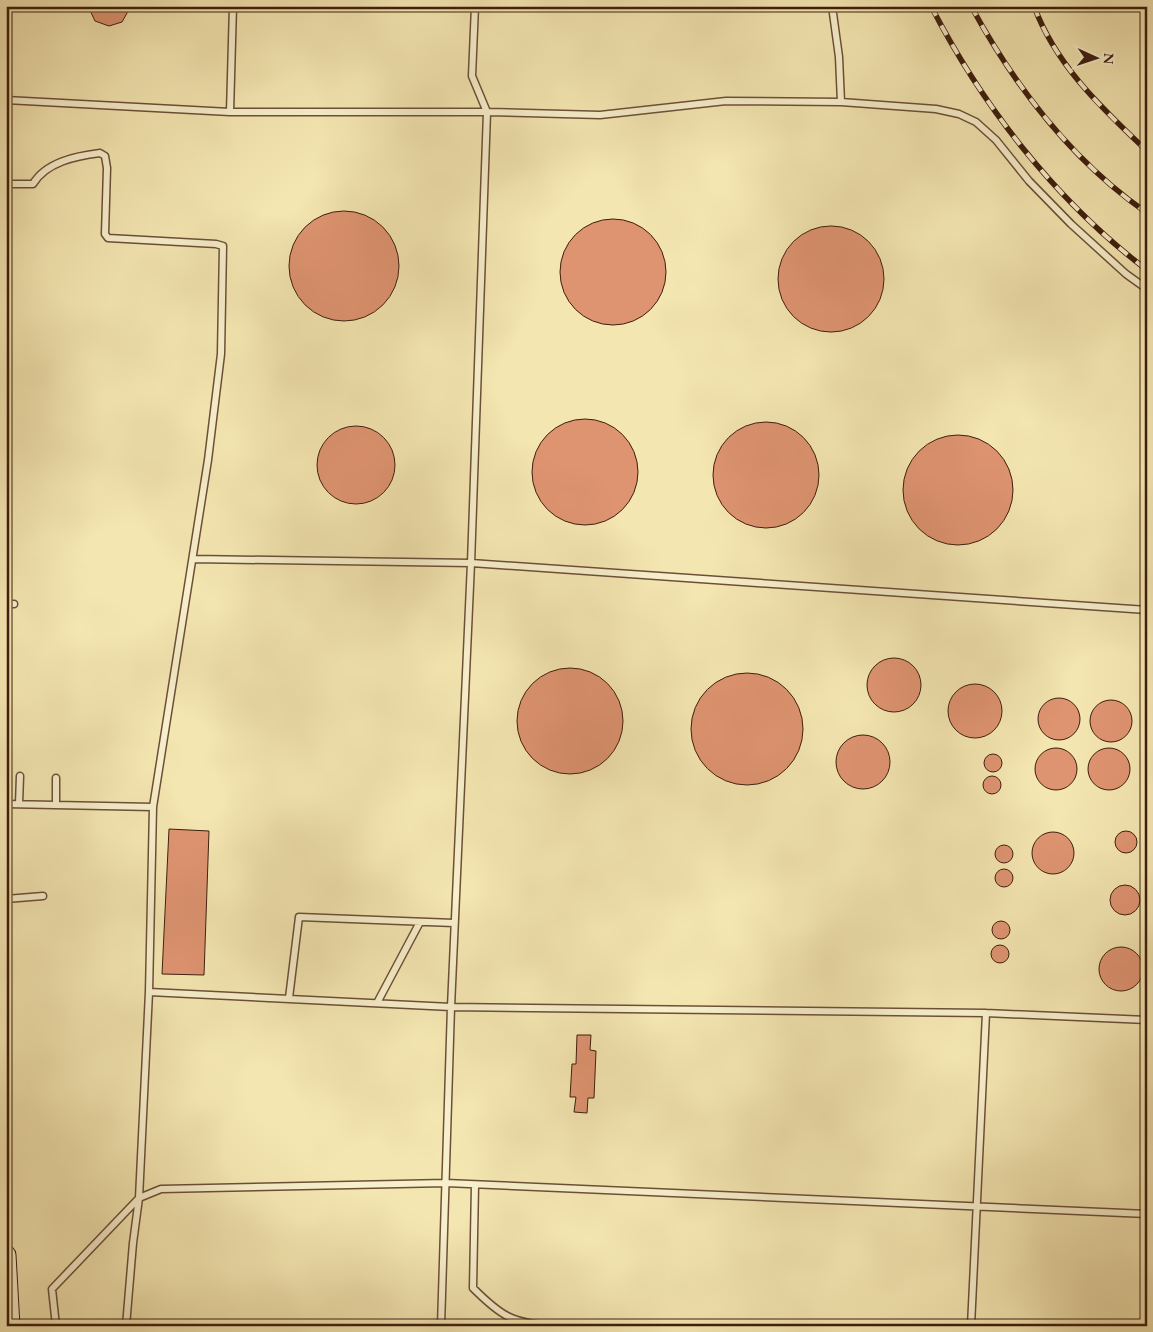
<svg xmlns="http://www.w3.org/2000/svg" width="1153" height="1332" viewBox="0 0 1153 1332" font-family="'EB Garamond',serif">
<rect width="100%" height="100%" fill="#f4e6b1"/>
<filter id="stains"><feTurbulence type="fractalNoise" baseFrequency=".004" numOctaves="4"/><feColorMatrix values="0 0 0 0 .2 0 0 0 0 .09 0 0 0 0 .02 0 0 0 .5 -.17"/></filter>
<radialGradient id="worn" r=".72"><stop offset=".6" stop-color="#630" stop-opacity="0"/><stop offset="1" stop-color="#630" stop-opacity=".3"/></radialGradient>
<path fill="#df9471" stroke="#3d1e0e" d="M88,6h43l-9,16 -13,4 -14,-5z
M289 266a55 55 0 1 1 110 0a55 55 0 1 1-110 0Z
M560 272a53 53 0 1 1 106 0a53 53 0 1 1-106 0Z
M778 279a53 53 0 1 1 106 0a53 53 0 1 1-106 0Z
M532 472a53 53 0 1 1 106 0a53 53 0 1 1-106 0Z
M713 475a53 53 0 1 1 106 0a53 53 0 1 1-106 0Z
M317 465a39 39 0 1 1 78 0a39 39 0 1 1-78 0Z
M903 490a55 55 0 1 1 110 0a55 55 0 1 1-110 0Z
M867 685a27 27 0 1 1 54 0a27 27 0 1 1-54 0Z
M517 721a53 53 0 1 1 106 0a53 53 0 1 1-106 0Z
M691 729a56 56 0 1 1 112 0a56 56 0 1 1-112 0Z
M948 711a27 27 0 1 1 54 0a27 27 0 1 1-54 0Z
M1038 719a21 21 0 1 1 42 0a21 21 0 1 1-42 0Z
M1090 721a21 21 0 1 1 42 0a21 21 0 1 1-42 0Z
M836 762a27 27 0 1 1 54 0a27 27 0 1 1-54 0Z
M1035 769a21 21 0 1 1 42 0a21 21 0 1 1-42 0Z
M1088 769a21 21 0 1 1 42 0a21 21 0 1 1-42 0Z
M984 763a9 9 0 1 1 18 0a9 9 0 1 1-18 0Z
M983 785a9 9 0 1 1 18 0a9 9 0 1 1-18 0Z
M169,829l40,2 -5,144 -42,-1z
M1115 842a11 11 0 1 1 22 0a11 11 0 1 1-22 0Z
M1032 853a21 21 0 1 1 42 0a21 21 0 1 1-42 0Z
M995 854a9 9 0 1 1 18 0a9 9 0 1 1-18 0Z
M995 878a9 9 0 1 1 18 0a9 9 0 1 1-18 0Z
M1110 900a15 15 0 1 1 30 0a15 15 0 1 1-30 0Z
M992 930a9 9 0 1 1 18 0a9 9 0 1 1-18 0Z
M991 954a9 9 0 1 1 18 0a9 9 0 1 1-18 0Z
M1099 969a22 22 0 1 1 44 0a22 22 0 1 1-44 0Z
M577,1035h14l-1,15 6,1 -2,47h-6l-1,15 -13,-1 2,-15h-6l2,-33h4z"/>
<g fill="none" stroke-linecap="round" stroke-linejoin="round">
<g stroke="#6b5037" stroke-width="9">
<path id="lane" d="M832,6l7,51 2,45
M6,100l224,12h257l113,3 126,-14 115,1 95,7 23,5 17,8 20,18 33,41 42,43 55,50 21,15
M230,112l3,-106
M6,184h27c13,-22 43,-28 67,-31l5,3 2,12 -2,66 3,4 108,6 7,2 -2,108 -13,106 -55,347 -4,185 -10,206 -6,45 -7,83
M194,559l277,4 676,47
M6,604h8
M6,804l147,3
M19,804l1,-28
M56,805v-27
M6,899l37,-3
M149,992l302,15 535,6 161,7
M289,998l10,-81 155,6
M377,1003l43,-81
M475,1185l-2,103c28,28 39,35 79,38
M56,1326l-4,-37 87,-91 22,-9 285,-6 701,31
M441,1326l10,-319 20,-444 16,-451 -15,-36 3,-70
M971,1326l15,-313"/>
</g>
<g stroke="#3d1e0e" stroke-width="21">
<path id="secondary" d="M6,1255l4,71"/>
</g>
<use href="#lane" stroke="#f8efcc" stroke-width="6"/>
<use href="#secondary" stroke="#f8efcc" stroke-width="19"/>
<g stroke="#3d1e0e" stroke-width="5.5">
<path id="rail" d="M931,6c52,101 125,195 216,264
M971,6c43,79 101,155 176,207
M1034,6c22,60 68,102 113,145"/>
</g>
<use href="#rail" stroke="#f8efcc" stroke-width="4" stroke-dasharray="11" stroke-linecap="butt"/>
</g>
<rect width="1153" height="1332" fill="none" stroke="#f4e6b1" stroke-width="25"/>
<rect x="8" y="8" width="1138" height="1317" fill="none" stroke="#3d1e0e" stroke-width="2.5"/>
<rect x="12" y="12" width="1128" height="1307" fill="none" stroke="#3d1e0e"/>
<g transform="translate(1096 58) rotate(93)" stroke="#f8efcc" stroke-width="4" paint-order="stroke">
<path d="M0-4L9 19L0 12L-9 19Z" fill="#3d1e0e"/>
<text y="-8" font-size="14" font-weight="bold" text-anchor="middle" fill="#3d1e0e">N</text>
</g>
<rect width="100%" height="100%" filter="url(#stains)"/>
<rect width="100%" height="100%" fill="url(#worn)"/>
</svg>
